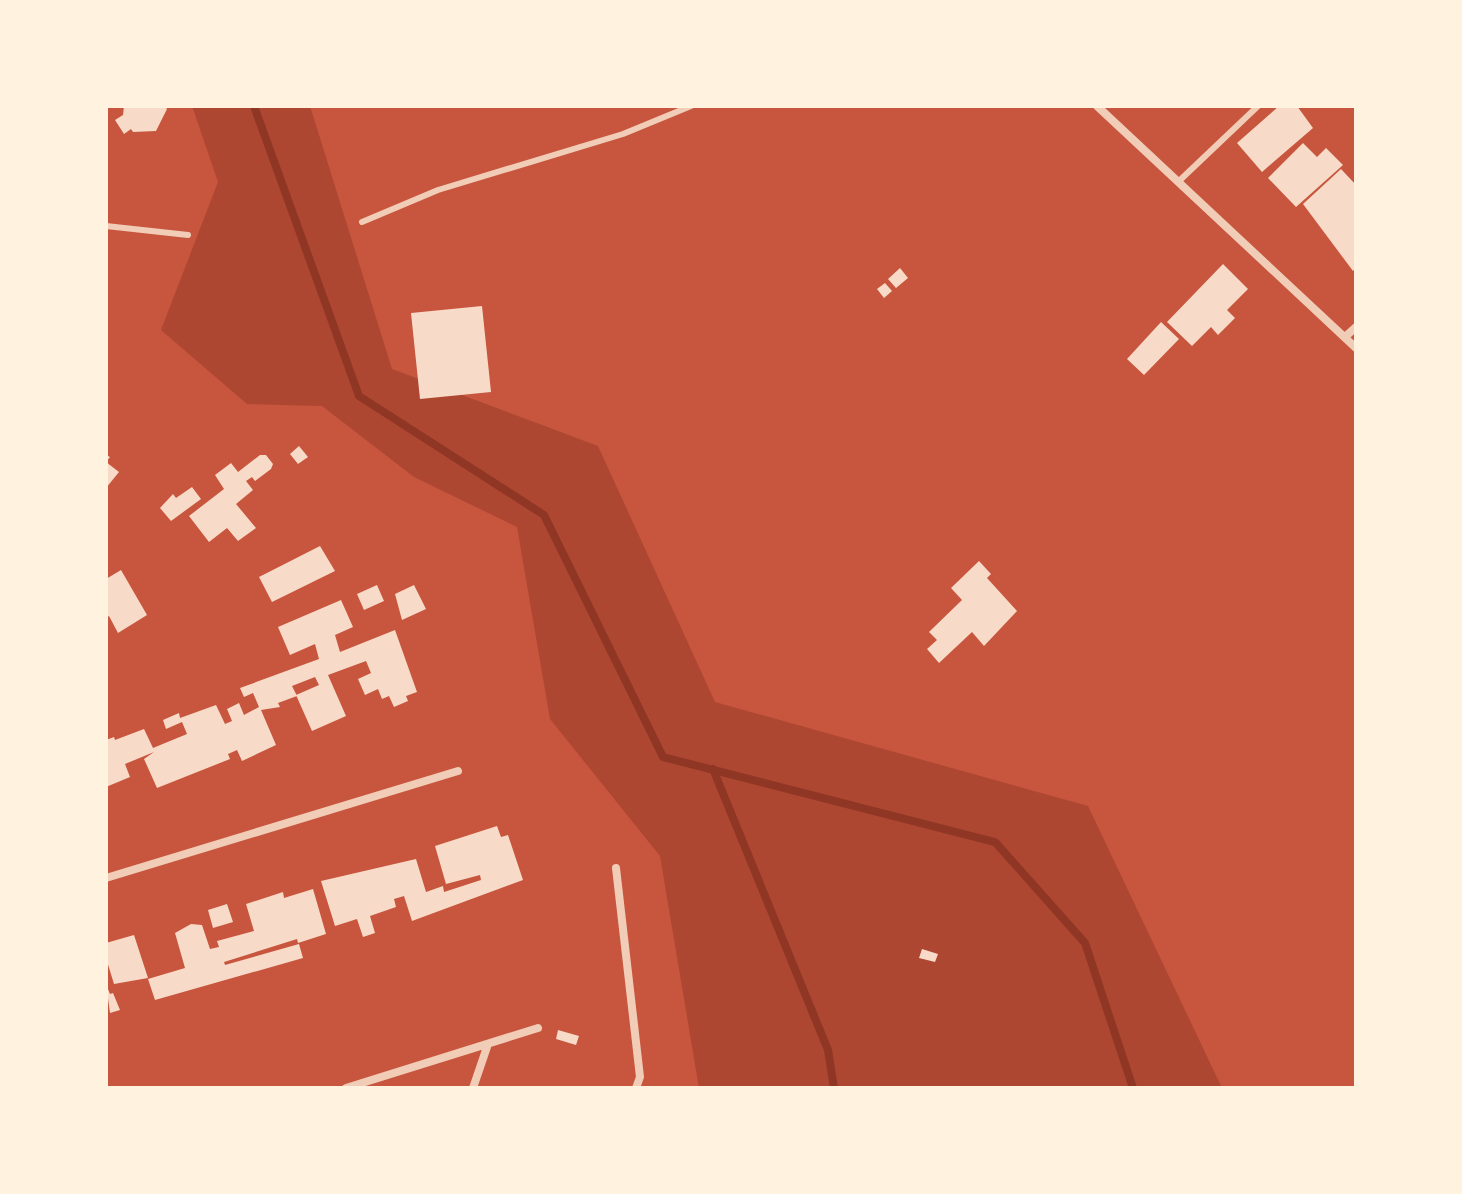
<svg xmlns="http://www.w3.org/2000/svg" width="1462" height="1194" viewBox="0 0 1462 1194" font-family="'Nunito Sans',sans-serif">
<rect width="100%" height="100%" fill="#c8553d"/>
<path fill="#ae4732" d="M192,106h118l82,263 206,77 117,256 373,104 134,282h-523l-39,-232 -110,-137 -33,-192 -103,-50 -92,-71 -75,-2 -86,-74 57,-148z"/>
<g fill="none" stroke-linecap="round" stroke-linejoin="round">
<path stroke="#8f3625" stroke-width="8" d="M254,106l105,290 185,119 119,242 332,85 90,101 48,145
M713,769l115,281 6,38"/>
</g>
<path fill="#f7dbc8" d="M124,106h41l2,3 -11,22 -23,1 -2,-3 -7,5 -9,-14 8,-5z
M1279,106h18l16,22 -51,44 -25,-29z
M1303,143l14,14 9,-9 17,17 -47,42 -28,-29z
M1341,169l15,16v83l-3,3 -50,-67z
M1223,264l25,25 -21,21 8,8 -17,17 -7,-8 -19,19 -25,-24z
M900,268l8,10 -12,10 -8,-9z
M885,283l7,8 -8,7 -7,-9z
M482,306l9,86 -71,7 -9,-86z
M1161,322l18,17 -35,36 -17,-16z
M299,446l9,11 -10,7 -8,-10z
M106,455l4,2 -4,5 13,10 -13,16z
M260,455h6l7,9 -2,5 -16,12 -3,-4 -6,4 7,9 -17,14 20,24 -18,13 -11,-13 -18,14 -20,-26 35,-27 -9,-14 16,-12 7,9z
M192,487l9,12 -30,22 -11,-13 13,-14 3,4z
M320,546l15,25 -63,31 -13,-25z
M979,561l12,13 -4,4 30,33 -33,35 -12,-14 -33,31 -12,-14 10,-9 -8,-8 33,-32 -11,-12z
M121,570l26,45 -29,18 -9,-17 -3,2v-39z
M377,585l7,16 -20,9 -7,-16z
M414,585l12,24 -24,11 -7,-26z
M341,600l12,27 -18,8 5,17 55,-22 22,62 -11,4 2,5 -14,6 -5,-11 -7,3 -4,-10 -13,6 -7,-16 13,-6 -5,-12 -38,14 18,41 -34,15 -16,-36 23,-10 -4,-8 -23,9 5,10 -19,7 2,4 -19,3 15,35 -34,16 -5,-11 -9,4 2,5 -73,29 -13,-29 10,-7 -29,12 5,13 -24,10v-47l8,-3 1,3 29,-11 9,19 34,-14 -5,-12 -16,7 -3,-9 16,-7 1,5 36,-13 9,19 7,-3 -5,-12 12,-6 5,12 15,-8 -6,-14 -9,4 -4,-9 79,-29 -4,-15 -25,11 -12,-28z
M497,826l4,11 7,-2 15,45 -111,41 -8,-25 -10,3 2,8 -26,9 5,17 -12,4 -6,-18 -22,7 -14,-45 95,-22 10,33 17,-6 1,6 37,-12 -1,-5 -34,9 -11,-38z
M313,889l13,45 -28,9 -1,-4 -73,23 1,3 74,-21 4,14 -148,42 -7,-21 37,-11 -10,-35 16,-9 11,1 8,24 9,-2 -2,-6 37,-10 -8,-27 37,-12 1,6z
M227,904l6,18 -20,6 -5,-18z
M134,935l14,43 -34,6 -8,-26v-15z
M922,949l16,5 -3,8 -16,-4z
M106,984l4,10 3,-1 7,17 -10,3z
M558,1030l21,6 -3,9 -20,-6z"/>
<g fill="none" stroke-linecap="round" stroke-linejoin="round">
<path stroke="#f1ccb7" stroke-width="6" d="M1178,182l80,-76
M362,222l76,-32 185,-56 68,-28
M106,226l82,9"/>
<path stroke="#f1ccb7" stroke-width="8" d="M1097,106l259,242
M1345,337l11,-10
M616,868l24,209 -4,11
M106,878l352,-107
M346,1088l192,-60
M473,1088l14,-41"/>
</g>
<rect width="1462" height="1194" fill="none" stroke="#fff3e0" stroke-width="216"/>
</svg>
